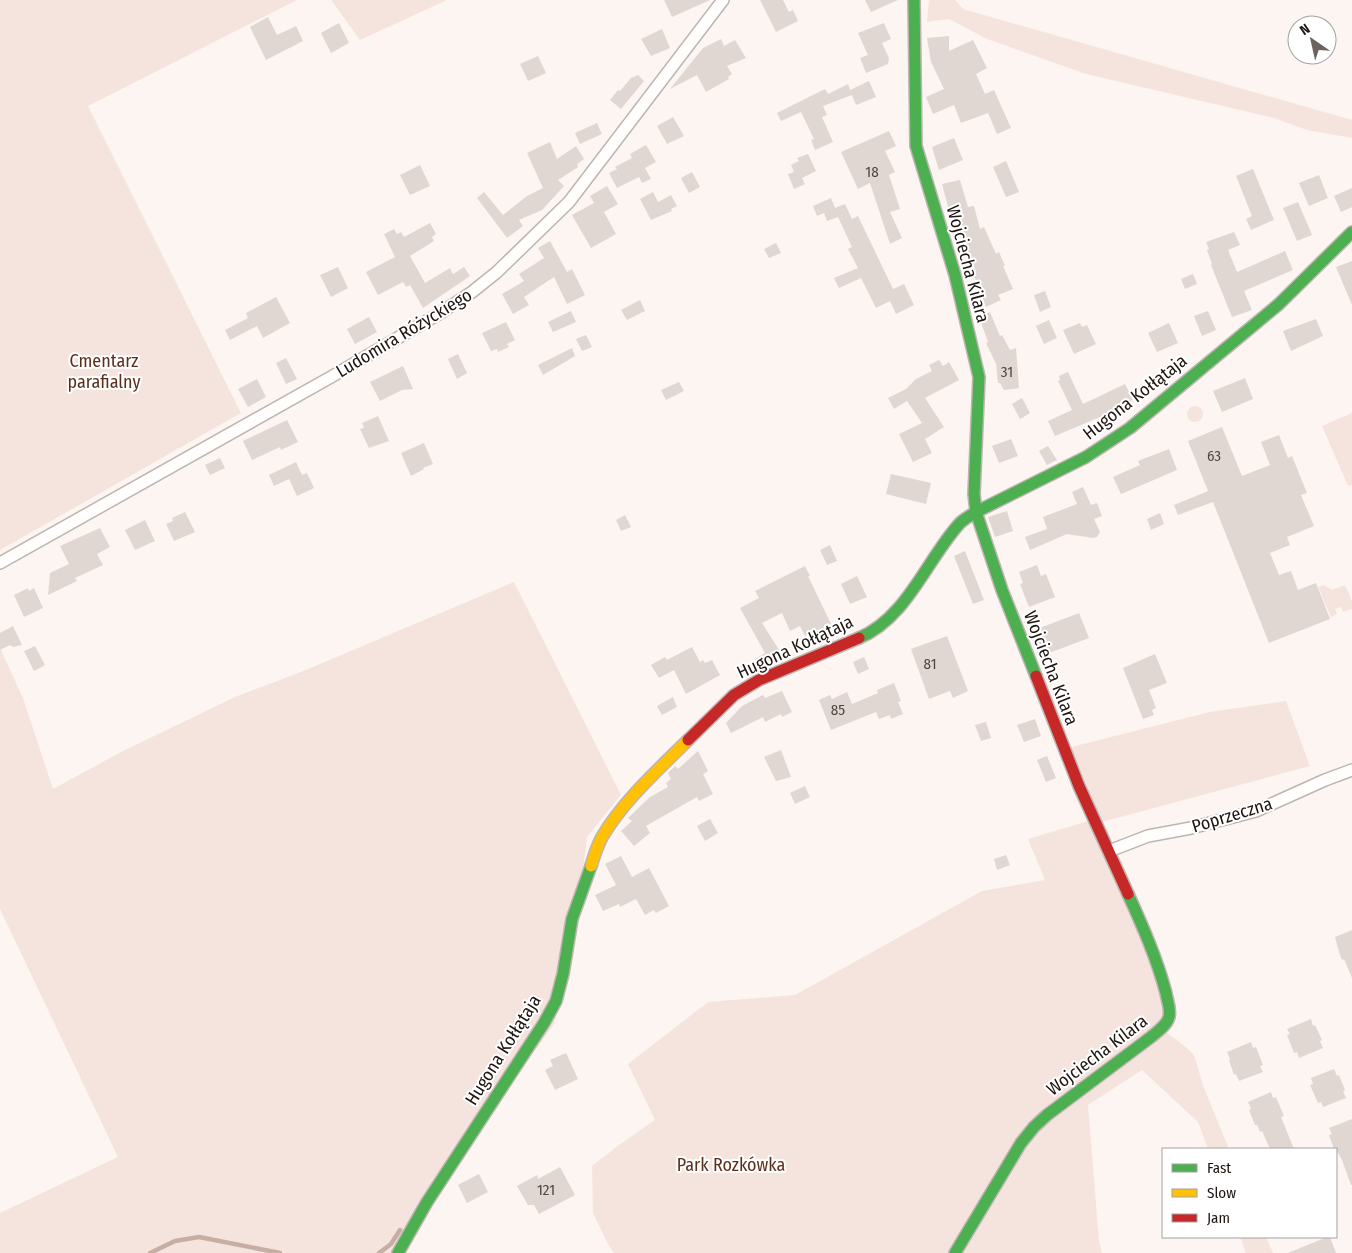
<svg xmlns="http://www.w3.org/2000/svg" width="1352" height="1253" viewBox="0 0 1352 1253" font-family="'Fira Sans Condensed',sans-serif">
<rect width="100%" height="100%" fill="#fcf5f2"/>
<path fill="#f5e4de" d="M0,0h297l-209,106 153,307 -241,137z
M331,0h116l-87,40z
M929,0h26l8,9 389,111v18l-45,-8 -33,-12 -188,-44 -99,-35 -38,-20 -22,3z
M1187 414a8 8 0 1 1 16 0a8 8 0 1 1-16 0Z
M1352,413v72l-4,1 -26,-60z
M514,582l107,213 -34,42 -15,120 -18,67 -69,97 -82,132h-403v-40l118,-56 -118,-248v-261l23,50 30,91 68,-37 114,-55 66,-25z
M1324,585l8,5 13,-5 7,16v8l-9,3 -2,-5 -6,2 2,5 -6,3 -13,-30z
M1286,701l24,65 -208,56 -31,-75 139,-35z
M1088,821l75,168v25l-5,12 29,22 7,7 10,33 25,61h-21l-10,-27 -56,-52 -54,35 11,136 3,12h-488l-6,-9 -15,-31 -1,-47 27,-21 36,-25 -27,-56 80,-62 87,-7 187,-104 63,-11 -17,-41z
M1240,1237h26l7,16h-27z"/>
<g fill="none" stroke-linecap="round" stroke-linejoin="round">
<path stroke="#c7aea5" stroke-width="4.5" d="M150,1253l25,-12 24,-4 81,16
M379,1253l12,-9 9,-14"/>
</g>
<path fill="#e0d7d3" d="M664,0h46l-38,17z
M760,0h23l6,12 4,-2 5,11 -22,11z
M865,0h33l-27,12z
M268,17l9,18 19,-9 7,15 -37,19 -16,-33z
M339,23l10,20 -18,10 -10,-20z
M884,23l7,16 -9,4 7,15 -1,6 -22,9 -6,-15 8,-3 -10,-22z
M662,29l8,19 -19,8 -10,-17z
M949,36v15l24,-11 14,28 -11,6 9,20 9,-4 17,38 -14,6 -9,-21 -27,10 -7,-18 -21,9 -7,-17 18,-8 -13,-27 -4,-24z
M721,39l3,7 11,-6 11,18 -19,8 5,8 -4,3 1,2 -23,13 -9,-17 -27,14 33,-41z
M538,56l8,17 -18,8 -8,-17z
M638,75l6,6 -23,28 -11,-9 8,-10 2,1 11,-13z
M869,81l7,16 -20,8 -6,-15z
M848,84l4,11 -29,11 4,9 -5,2 11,25 -18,8 -4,-10 3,-1 -13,-27 -20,9 -4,-8 48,-24 3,5z
M673,117l11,19 -17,8 -10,-18z
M597,123l5,11 -22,10 -5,-11z
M889,131l7,15 -11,5 10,21 -6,3 11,34 -10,3 12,26 -12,6 -20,-61 -12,6 -17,-37z
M954,138l9,22 -24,10 -7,-23z
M550,142l7,17 19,-13 8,13 -7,5 1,3 -20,13 6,6 -22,24 -23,10 4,6 -16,12 -30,-40 7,-6 19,23 24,-19 16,-8 -16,-35z
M646,145l10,17 -11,6 6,11 -9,4 -3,-6 -22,11 -8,-15 8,-4 -2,-2 17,-9 -2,-4z
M808,154l8,17 -14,7 3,6 -11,5 -6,-15 6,-2 -3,-7 8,-4 -2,-3z
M1006,161l13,31 -13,5 -13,-30z
M420,165l10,21 -20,9 -10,-20z
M1253,169l21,51 -23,10 -5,-11 6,-3 -16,-40z
M692,172l8,15 -11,6 -8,-15z
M1319,175l9,23 -19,8 -10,-23z
M960,180l8,27 6,-1 6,23 4,-2 12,27 3,-2 6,14h-2l10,23 -15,6 3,5 -15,7 -14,-36 3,-2 -19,-41 -2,1 -12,-45z
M607,186l11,18 -14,8 12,22 -25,14 -19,-33 22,-12 -4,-7z
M1352,188v19l-11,5 -7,-16z
M653,192l5,10 13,-7 6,11 -6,3 1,2 -21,9 -11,-21z
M831,198l4,10 10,-4 7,15 6,-3 35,73 11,-5 10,21 -18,9 -6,-13 -14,7 -15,-30 -22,10 -5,-10 24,-10 -10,-19 4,-2 -14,-30 -11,4 -3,-8 -7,3 -4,-10z
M1298,202l14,33 -15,6 -14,-33z
M430,223l6,11 -4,3 2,4 -24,15 15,27 25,-15 3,6 11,-7 6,9 -47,32 -13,-23 -4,2 -3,-5 -25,13 -12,-23 29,-15 -11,-23 10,-5 3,5 4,-2 3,5z
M1234,232l6,13 -12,5 9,22 48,-21 8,19 -49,21 8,19 -20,7 -21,-52 1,-1 -5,-14 2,-1 -3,-7z
M550,241l17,31 5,-3 13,26 -18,9 -13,-27 -30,20 5,8 -16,9 -11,-20 22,-13 -5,-7 25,-16 -6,-10z
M776,243l5,10 -12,5 -5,-9z
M1352,261v44l-16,-38z
M338,267l10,21 -17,9 -11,-22z
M1193,274l4,10 -12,5 -4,-10z
M1045,291l6,16 -11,5 -6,-17z
M276,297l14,26 -27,15 -6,-12 -27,14 -5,-10 23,-12 -2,-5z
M640,300l5,11 -18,9 -6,-10z
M571,311l5,11 -23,10 -5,-10z
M1208,311l8,19 -14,6 -8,-20z
M990,312l10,24 2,-1 8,15 6,-2 3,40 -15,2 -4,-7h-2l-2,-19 -10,-21 2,-1 -9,-25z
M369,317l8,15 -22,12 -8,-15z
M1316,319l7,17 -32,15 -8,-20z
M1049,320l8,18 -13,6 -8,-18z
M506,322l9,18 -8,4 2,3 -11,5 -1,-3 -6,2 -9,-18z
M1080,323l2,4 5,-2 9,19 -22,10 -11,-24z
M1169,323l9,20 -21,9 -9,-19z
M586,335l6,12 -10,4 -6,-12z
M572,348l3,8 -32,19 -5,-10z
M458,354l9,19 -10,6 -9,-20z
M286,358l11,21 -11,5 -10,-21z
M939,360l4,6 6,-4 10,18 -34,18 19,29 -19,12 7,14 -19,9 -14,-28 23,-11 -15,-22 -13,8 -6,-11 18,-9 10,-10 16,-8 -3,-6z
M403,366l10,23 -11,1 -22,11 -10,-19z
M1068,372l15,32 42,-20 8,16 -33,17 -45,19 -7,-15 24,-11 -14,-29 2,-1 -1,-4z
M1245,378l8,21 -31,13 -9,-21z
M257,379l9,18 -18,10 -10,-18z
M679,382l5,9 -18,9 -5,-10z
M1022,398l8,15 -10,6 -8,-15z
M378,416l11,25 -20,7 -9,-19 4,-1 -2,-5z
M287,420l11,22 -17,8 -1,-3 -28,13 -9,-19z
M1222,427l20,49 28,-11 -9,-23 18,-7 9,23 4,-2 15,37 -6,2 13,31 -27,11 3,8 -20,8 9,22 12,-4 7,19 18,-7 14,36 -61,24 -56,-141 -35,13 -4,-10 34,-14 -20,-50z
M1011,439l7,17 -19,7 -7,-17z
M424,443l9,21 -10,4 1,1 -13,7 -10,-23z
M1048,446l9,14 -10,5 -8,-14z
M1169,449l8,21 -56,24 -8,-17 27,-12 -2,-4z
M220,458l5,10 -15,7 -5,-10z
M296,462l6,13 5,-2 7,15 -17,8 -8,-17 -15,7 -5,-11z
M891,474l40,9 -5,21 -40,-10z
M1083,487l8,18 6,-2 5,13 -8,3 6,13 -3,5 -4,1 -26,-4 -37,16 -5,-13 22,-8 -4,-12 34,-13 -5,-12z
M1007,511l6,20 -18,6 -7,-20z
M185,512l10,20 -21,9 -8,-17 7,-3 -1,-3z
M1160,513l4,11 -13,6 -4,-11z
M625,515l6,12 -10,4 -5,-11z
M145,520l10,21 -20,9 -10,-20z
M100,528l10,19 -13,7 6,11 -28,13 2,3 -29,14 2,-22 19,-9 -9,-18z
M830,545l7,16 -10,4 -7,-15z
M965,551l19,49 -11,4 -19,-48z
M1037,565l4,11 5,-2 9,23 -26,10 -9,-23 3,-1 -4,-11z
M805,566l5,10h-2l23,48 -26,12 -5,-10 -10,5 -8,-18 -20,10 21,33 -22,12 -6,-9 10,-6 -25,-45 19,-10 -4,-7z
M857,576l10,21 -17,7 -9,-20z
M28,588l1,3 5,-3 9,20 -19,9 -10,-22z
M1079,613l10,25 -48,18 -9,-25z
M13,626l9,19 -9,2 -3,-2 -10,5v-17z
M947,636l21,55 -15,7 -3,-7 -21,8 -18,-50z
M35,646l10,19 -11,6 -10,-20z
M692,647l8,15 3,-2 2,3 7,-3 8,15 -34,19 -12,-24 -15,8 -8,-13 14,-8 2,3z
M1155,654l12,29 -18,7 7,18 -4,2 2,5 -11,4 -20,-51z
M864,657l5,12 -11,5 -5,-12z
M894,683l7,18 -3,1 5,12 -12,5 -1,-4 -11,4 -3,-7 -45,18 -12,-30 11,-5 2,4 15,-7 5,12 26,-11 -1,-3z
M782,691l10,21 -10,5 -1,-3 -16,8 -2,-5 -32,16 -5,-10 16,-17 21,-11 2,3z
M673,697l4,10 -15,8 -5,-9z
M1035,719l6,17 -17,6 -7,-17z
M986,722l5,16 -10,3 -6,-16z
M781,750l10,27 -15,4 -12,-24z
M698,751l10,20 -5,3 10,20 -14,7 -2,-4 -51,29 4,7 -16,13 -13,-15 11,-10 -4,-3 22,-21 18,-10 -2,-4 5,-4 -3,-6 7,-7 3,3z
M1047,756l9,22 -10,4 -9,-22z
M805,786l5,11 -15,7 -5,-11z
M710,819l8,14 -13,8 -8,-15z
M1006,855l4,10 -13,5 -3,-11z
M621,856l11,21 17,-9 20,38 -13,7 -2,-3 -9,5 -9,-16 -16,8 -1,-3 -16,7 -8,-16 21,-10 -11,-21z
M1352,930v48l-8,-19 -2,1 -3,-8 -4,-15z
M1311,1019l2,7 2,-1 7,15 -2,1 3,7 -24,10 -2,-6 -3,1 -7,-18 3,-1 -3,-5z
M1251,1042l2,6 3,-1 7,18 -3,1 3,6 -24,9 -3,-7 -2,1 -5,-15 1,-1 -3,-7z
M566,1053l12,26 -23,11 -10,-20 8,-4 -3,-6z
M1334,1069l3,7 2,-1 6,15 -2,1 3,7 -23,9 -2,-5 -3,1 -8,-18 3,-1 -2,-6z
M1271,1092l2,6 3,-1 8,19 -3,1 13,32h-24l-8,-18 -2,1 -3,-7h-2l-6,-15 2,-1 -3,-7z
M1352,1119v66h-1l-9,-25 -4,-7 -2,1v-5h-2l-5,-14 3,-1 -3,-6z
M560,1167l15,28 -36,19 -5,-9h-6l-11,-19 20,-11 1,4z
M479,1174l9,18 -21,11 -9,-18z
M1327,1237h3l6,16h-48z"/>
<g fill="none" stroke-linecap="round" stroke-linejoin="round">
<g stroke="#bdb5b2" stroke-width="14">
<path id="street" d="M0,563l331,-186 111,-65 30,-20 25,-20 72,-70 154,-202
M1109,851l39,-15 43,-8 65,-17 69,-31 27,-10"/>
</g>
<g stroke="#bdb5b2" stroke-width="14">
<path id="fast" d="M914,0l2,146 39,129 24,102 -5,117 2,18 26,78 34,86
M859,638c48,-20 68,-79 101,-115 4,-4 11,-8 16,-11l110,-55 44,-29 149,-124 73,-72
M398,1253l29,-51 117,-179 12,-22 7,-27 9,-55 19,-53
M955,1253l66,-110 13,-16 13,-12 104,-78c6,-5 16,-12 18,-20 2,-8 -2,-17 -3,-24 -9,-34 -23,-66 -38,-99"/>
</g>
<g stroke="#bdb5b2" stroke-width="14">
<path id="slow" d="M591,866c3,-10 6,-20 11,-29 22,-37 56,-67 86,-97"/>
</g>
<g stroke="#bdb5b2" stroke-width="14">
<path id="jam" d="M1036,676l43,110 49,108
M688,740l46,-45 25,-15 100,-42"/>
</g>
<use href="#street" stroke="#fffefd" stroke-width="11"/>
<use href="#fast" stroke="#4caf50" stroke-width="11"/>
<use href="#slow" stroke="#ffc107" stroke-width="11"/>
<use href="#jam" stroke="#c62828" stroke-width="11"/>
</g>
<g text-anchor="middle" stroke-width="4" stroke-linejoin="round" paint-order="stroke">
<g font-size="15" fill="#4e4541">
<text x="872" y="177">18</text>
<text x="1007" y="377">31</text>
<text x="1214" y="461">63</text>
<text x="930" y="669">81</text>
<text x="838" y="715">85</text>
<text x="546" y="1195">121</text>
</g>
<g font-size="18" fill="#1e1410" stroke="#fff">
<text transform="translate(968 264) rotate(75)" y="6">Wojciecha Kilara</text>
<text transform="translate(404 333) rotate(-31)" y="6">Ludomira Różyckiego</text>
<text transform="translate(1135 397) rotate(-38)" y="6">Hugona Kołłątaja</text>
<text transform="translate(795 647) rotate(-25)" y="6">Hugona Kołłątaja</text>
<text transform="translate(1051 668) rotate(69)" y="6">Wojciecha Kilara</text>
<text transform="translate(1232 815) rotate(-17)" y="6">Poprzeczna</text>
<text transform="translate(503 1050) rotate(-58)" y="6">Hugona Kołłątaja</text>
<text transform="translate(1097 1055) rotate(-37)" y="6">Wojciecha Kilara</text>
</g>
<g font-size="18" fill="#5c2f1c" stroke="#fff">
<text x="104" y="367">Cmentarz<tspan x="104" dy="21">parafialny</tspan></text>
<text x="731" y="1171">Park Rozkówka</text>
</g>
</g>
<rect x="1162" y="1148" width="175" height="90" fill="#ffffff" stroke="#a5a19f"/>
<rect x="1172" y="1164" width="25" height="8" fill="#4caf50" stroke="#a5a19f"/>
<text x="1207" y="1173" font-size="15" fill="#1e1410">Fast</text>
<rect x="1172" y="1189" width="25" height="8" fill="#ffc107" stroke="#a5a19f"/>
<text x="1207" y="1198" font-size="15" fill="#1e1410">Slow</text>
<rect x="1172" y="1214" width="25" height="8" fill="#c62828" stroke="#a5a19f"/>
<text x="1207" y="1223" font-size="15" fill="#1e1410">Jam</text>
<g transform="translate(1312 40) rotate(326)"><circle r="24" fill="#ffffff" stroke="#a5a19f"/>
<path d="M0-4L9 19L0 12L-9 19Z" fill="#6c635f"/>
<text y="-8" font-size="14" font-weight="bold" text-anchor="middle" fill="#1e1410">N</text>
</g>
</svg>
